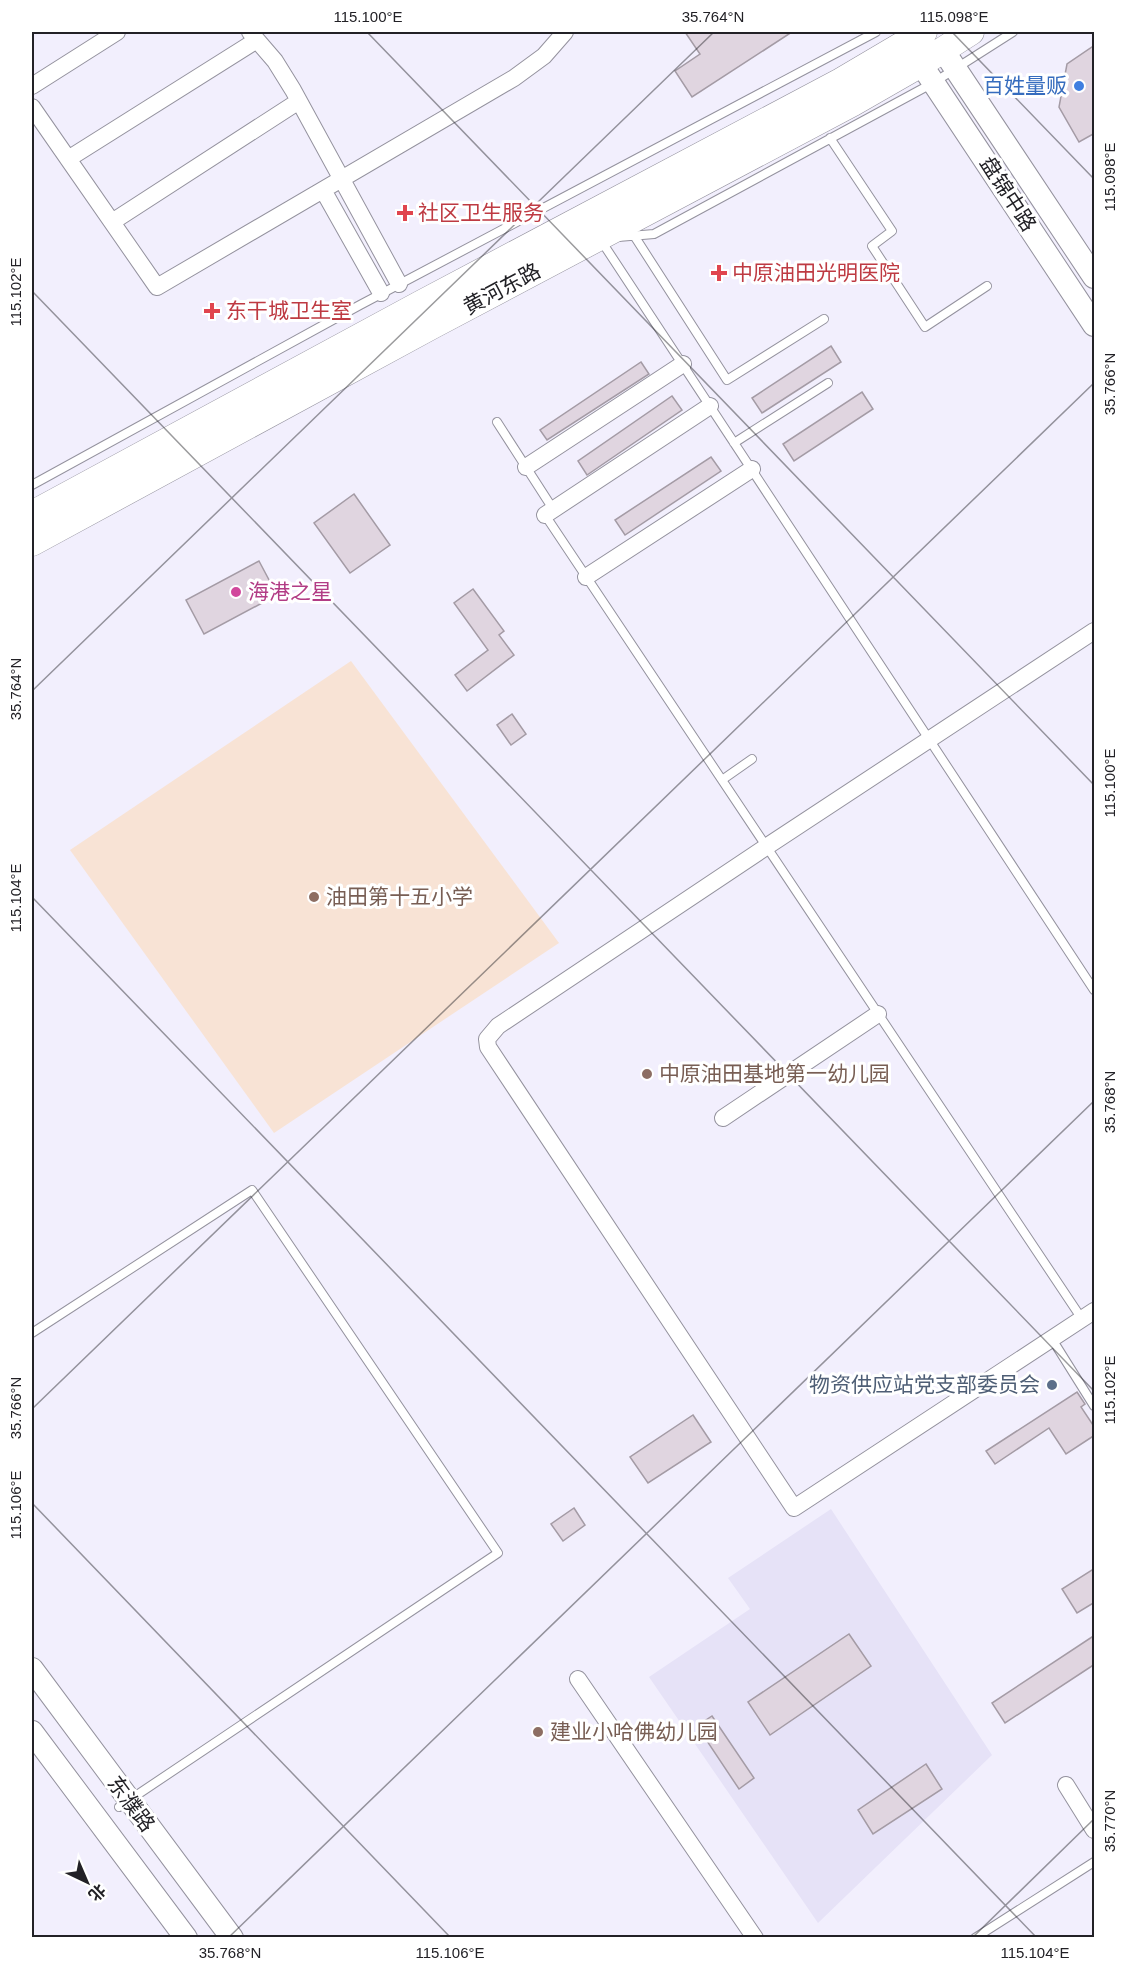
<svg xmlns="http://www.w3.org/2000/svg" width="1126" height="1969" viewBox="0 0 1126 1969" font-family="Arial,'Noto Sans SC',sans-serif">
<rect width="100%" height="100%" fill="#f2effd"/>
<path fill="#e6e2f7" d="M831,1509l161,246 -174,168 -169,-246 101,-68 -22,-31z"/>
<path fill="#f8e3d5" d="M351,661l208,282 -285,190 -204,-283z"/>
<path fill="#e0d5e0" stroke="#a49ba5" stroke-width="1.5" d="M685,32h107l-100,65 -17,-26 25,-17z
M1095,45v88l-16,9 -20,-35 8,-43z
M831,346l10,16 -79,51 -10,-15z
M641,362l8,12 -102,66 -7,-10z
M862,392l11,17 -79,52 -11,-17z
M672,396l10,14 -95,65 -9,-14z
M711,457l10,14 -96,64 -10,-15z
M354,494l36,51 -40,28 -36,-50z
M259,561l18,34 -73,39 -18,-34z
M473,589l31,42 -5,4 15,20 -47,36 -12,-16 33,-25 -34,-47z
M512,714l14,20 -15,11 -14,-20z
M1077,1392l8,12 -4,3 14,21v7l-29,19 -17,-26 -54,36 -9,-13z
M693,1415l18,27 -63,41 -18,-26z
M574,1508l11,17 -22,16 -12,-17z
M1095,1568v34l-18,11 -15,-24z
M849,1634l22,32 -101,69 -22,-33z
M1095,1635v29l-90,59 -13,-20z
M712,1716l42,62 -15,11 -42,-63z
M926,1764l16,25 -69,45 -15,-24z"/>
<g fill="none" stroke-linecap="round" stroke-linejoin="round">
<g stroke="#94929e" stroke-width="10">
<path id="service" d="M830,138l62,93 -20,15 53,81 62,-41
M618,237l36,-3 279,-151 80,-51
M635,237l92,143 97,-61
M600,239l494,751
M497,422l56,87
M734,443l94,-60
M32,485l328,-180 516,-273
M545,515l537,804
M722,780l30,-21
M32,1333l220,-143 246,363 -379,254
M1052,1339l42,67
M975,1938l119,-76"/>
</g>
<g stroke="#94929e" stroke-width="18">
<path id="minor" d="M250,32l25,29 18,29 106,194
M32,86l85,-54
M32,107l125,180 357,-209 30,-22 21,-24
M68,159l189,-119
M323,190l58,103
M112,222l187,-121
M526,467l157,-103
M545,515l165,-109
M586,577l166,-108
M1094,631l-328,216 -268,179 -11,13 1,8 306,461 300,-197
M723,1118l155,-104
M578,1679l177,259
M1066,1785l28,45"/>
</g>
<g stroke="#94929e" stroke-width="24">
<path id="secondary" d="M943,50l151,227
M921,64l173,261
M32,1669l200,269
M32,1732l154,206"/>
</g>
<g stroke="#94929e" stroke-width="27">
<path id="primary" d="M32,514l388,-210 421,-223 83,-49
M32,543l400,-217 421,-223 68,-39 50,-32"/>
</g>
<use href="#service" stroke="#fff" stroke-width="8"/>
<use href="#minor" stroke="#fff" stroke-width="16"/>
<use href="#secondary" stroke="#fff" stroke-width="22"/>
<use href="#primary" stroke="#fff" stroke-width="26"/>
</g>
<path fill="none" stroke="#222126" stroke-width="1.5" stroke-opacity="0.45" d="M367,32l727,753M952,32l142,147M32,291l1062,1100M32,691l682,-659M32,897l1005,1041M32,1409l1062,-1026M32,1503l419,435M228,1938l866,-837M972,1938l122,-119"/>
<circle fill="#3f7fe0" stroke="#fff" stroke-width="2" cx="1079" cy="86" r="6"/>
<g fill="#e0444e" stroke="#fff" stroke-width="2">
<path d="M402 204h6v6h6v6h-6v6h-6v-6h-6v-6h6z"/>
<path d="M716 264h6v6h6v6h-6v6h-6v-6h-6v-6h6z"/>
<path d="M209 302h6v6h6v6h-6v6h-6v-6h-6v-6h6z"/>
</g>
<circle fill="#d1479c" stroke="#fff" stroke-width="2" cx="236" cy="592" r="6"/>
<g fill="#8d6e63" stroke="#fff" stroke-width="2">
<circle cx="314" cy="897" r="6"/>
<circle cx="647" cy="1074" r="6"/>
<circle cx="538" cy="1732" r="6"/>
</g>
<circle fill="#5c6f8a" stroke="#fff" stroke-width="2" cx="1052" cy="1385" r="6"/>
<g text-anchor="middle" stroke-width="6" stroke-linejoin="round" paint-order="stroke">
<g font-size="21" fill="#366cbe" stroke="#fff" text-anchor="end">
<text x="1067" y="93">百姓量贩</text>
</g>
<g font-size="21" fill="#222126" stroke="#fff">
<text transform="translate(1008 194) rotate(57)" y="7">盘锦中路</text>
<text transform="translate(502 289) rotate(-28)" y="7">黄河东路</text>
<text transform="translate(131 1804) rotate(53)" y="7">东濮路</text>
</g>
<g font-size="21" fill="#be3a42" stroke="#fff" text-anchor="start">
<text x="418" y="220">社区卫生服务</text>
<text x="732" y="280">中原油田光明医院</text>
<text x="226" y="318">东干城卫生室</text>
</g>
<g font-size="21" fill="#b23c85" stroke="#fff" text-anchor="start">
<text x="248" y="599">海港之星</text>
</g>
<g font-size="21" fill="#785e54" stroke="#fff" text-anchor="start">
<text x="326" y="904">油田第十五小学</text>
<text x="659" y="1081">中原油田基地第一幼儿园</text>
<text x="550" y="1739">建业小哈佛幼儿园</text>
</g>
<g font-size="21" fill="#4e5e75" stroke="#fff" text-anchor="end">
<text x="1040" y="1392">物资供应站党支部委员会</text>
</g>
</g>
<rect width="1126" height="1969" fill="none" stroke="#ffffff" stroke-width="66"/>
<g transform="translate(87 1882) rotate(136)" stroke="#ffffff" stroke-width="4.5" paint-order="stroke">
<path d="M0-4.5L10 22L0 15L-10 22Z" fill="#222126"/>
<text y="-9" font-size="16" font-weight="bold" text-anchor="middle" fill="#222126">北</text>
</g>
<rect x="33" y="33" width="1060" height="1903" fill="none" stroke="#222126" stroke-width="2"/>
<g font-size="15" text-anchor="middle" fill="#222126">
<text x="368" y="22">115.100°E</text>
<text x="713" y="22">35.764°N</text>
<text x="954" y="22">115.098°E</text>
<text transform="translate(1110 177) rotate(-90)" y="5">115.098°E</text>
<text transform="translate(16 292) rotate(-90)" y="5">115.102°E</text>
<text transform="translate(1110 384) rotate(-90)" y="5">35.766°N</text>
<text transform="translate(16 689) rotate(-90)" y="5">35.764°N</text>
<text transform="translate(1110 783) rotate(-90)" y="5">115.100°E</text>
<text transform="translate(16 898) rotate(-90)" y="5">115.104°E</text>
<text transform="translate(1110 1102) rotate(-90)" y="5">35.768°N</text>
<text transform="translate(1110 1390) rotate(-90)" y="5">115.102°E</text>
<text transform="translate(16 1408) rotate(-90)" y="5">35.766°N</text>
<text transform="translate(16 1505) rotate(-90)" y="5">115.106°E</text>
<text transform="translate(1110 1821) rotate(-90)" y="5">35.770°N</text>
<text x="230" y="1958">35.768°N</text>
<text x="450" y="1958">115.106°E</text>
<text x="1035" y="1958">115.104°E</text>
</g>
</svg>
